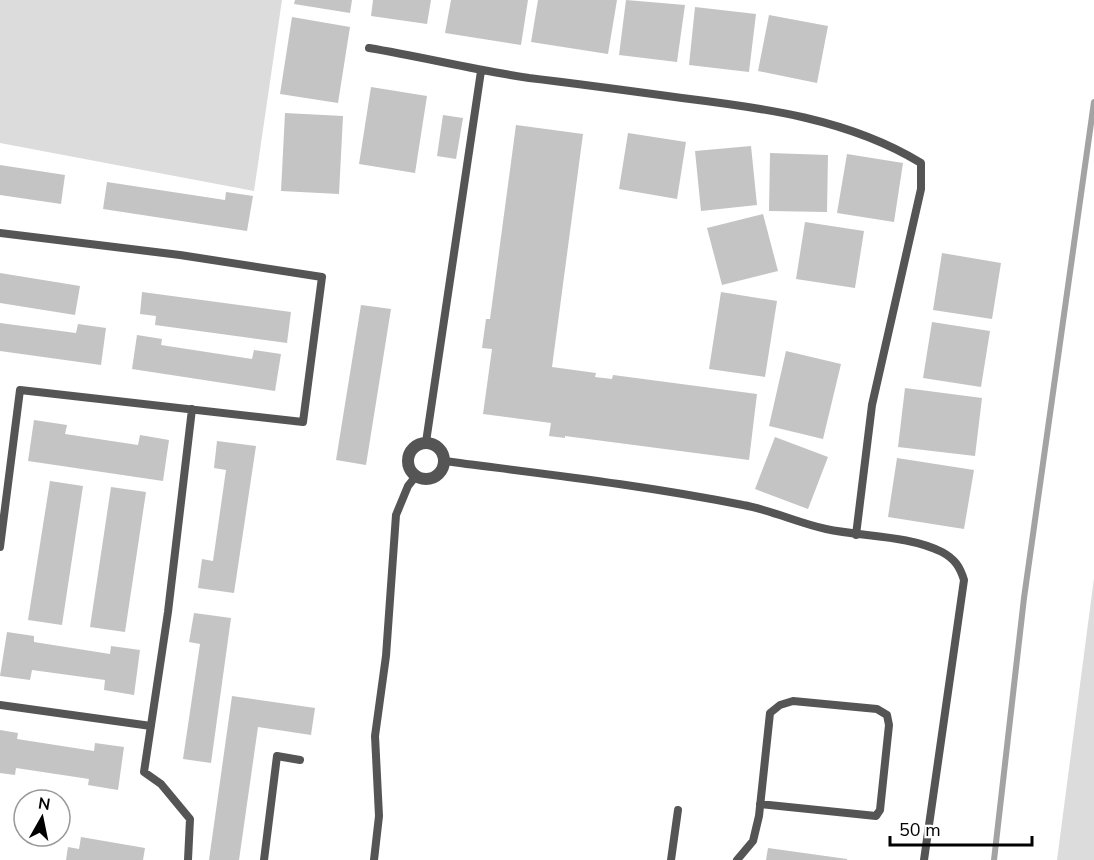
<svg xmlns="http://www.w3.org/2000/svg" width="1094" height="860" viewBox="0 0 1094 860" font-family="'Nunito Sans',sans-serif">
<rect width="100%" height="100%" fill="#fff"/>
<path fill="#dcdcdc" d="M0,0h282l-28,191 -254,-48z
M1094,578v282h-37z"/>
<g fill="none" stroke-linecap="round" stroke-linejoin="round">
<path stroke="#a3a3a3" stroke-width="6" d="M994,860l30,-262 70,-496"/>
</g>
<path fill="#c4c4c4" d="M295,0h57l-2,13 -56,-9z
M373,0h58l-4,24 -56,-8z
M451,0h77l-7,45 -76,-12z
M538,0h79l-9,54 -77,-12z
M626,0l59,5 -8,57 -58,-7z
M695,7l61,7 -7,58 -60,-7z
M769,15l59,11 -11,57 -59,-12z
M292,17l58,10 -12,76 -58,-9z
M371,87l56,9 -12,77 -56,-9z
M285,113l58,3 -4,78 -58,-3z
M443,115l20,3 -7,41 -19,-3z
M516,125l67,9 -31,233 44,6 -1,4 17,2 1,-4 144,19 -8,66 -184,-24v2l-16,-2 2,-13 -68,-9 9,-65 -10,-1 4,-29h4z
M628,133l58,9 -9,57 -58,-10z
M751,146l6,59 -56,6 -6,-60z
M770,153l58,2 -1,57 -58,-1z
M847,154l56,9 -9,59 -57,-9z
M0,165l65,10 -4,29 -61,-9z
M107,182l118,18 1,-8 27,4 -6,35 -144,-22z
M763,214l15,57 -56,14 -15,-57z
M805,222l59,9 -9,57 -59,-9z
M942,253l59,10 -9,56 -59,-9z
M0,273l80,13 -5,29 -75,-12z
M142,292l149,20 -4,31 -132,-18 1,-9 -16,-2z
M721,292l56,9 -12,76 -56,-8z
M361,305l30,4 -25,156 -30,-5z
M932,322l58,9 -9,56 -58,-9z
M0,323l76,10 2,-9 28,4 -5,37 -101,-14z
M137,335l25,4 -1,6 91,14 2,-9 27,4 -6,37 -143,-22z
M786,351l55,13 -18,75 -54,-13z
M905,388l77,10 -7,58 -77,-9z
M34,420l33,5 -2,9 73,11 2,-10 29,5 -6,41 -135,-20z
M775,437l53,20 -20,52 -53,-20z
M217,441l39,5 -22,147 -36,-5 4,-29 11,2 13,-91 -12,-2z
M897,458l77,12 -10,59 -76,-12z
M50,481l33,5 -21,139 -34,-5z
M111,487l35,5 -21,140 -35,-5z
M194,613l37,5 -20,145 -28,-4 17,-115 -11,-2z
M7,632l27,4v6l76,12 1,-8 29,4 -6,45 -30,-5 1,-10 -73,-10 -2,10 -30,-4z
M232,696l83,12 -4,27 -53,-8 -19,133h-30z
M0,730l18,3 -1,6 77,12 1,-8 29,4 -6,43 -30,-5 1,-6 -73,-11 -1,7 -15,-2z
M81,837l64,11 -2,12h-77l2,-13 11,2z
M768,848l79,11v1h-81z"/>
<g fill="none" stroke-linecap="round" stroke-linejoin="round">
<path stroke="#555" stroke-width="8" d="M369,48c54,9 106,22 160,30 51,6 102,13 153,20 82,10 167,21 239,65v26l-49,216 -16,130
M0,233l180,22 142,22 -19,145 -283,-32 -20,157
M426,442l55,-371
M444,461c100,13 200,24 299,44 28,5 55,18 83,24 37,8 82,6 116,23 13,7 18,15 22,28l-40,280
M0,705l151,21
M188,860l2,-41 -29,-35 -17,-12 24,-160 24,-203
M264,860l13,-104 23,4
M374,860l5,-44 -4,-80 11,-80 10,-141 12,-29 8,-10
M671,860l7,-50
M737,860l16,-19 6,-25 11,-103 10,-8 13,-4 84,8 10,6 2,10 -9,85 -4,6 -116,-12"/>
<path stroke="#555" stroke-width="12" d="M408 461a18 18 0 1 1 36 0a18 18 0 1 1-36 0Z"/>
</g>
<g transform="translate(42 818) rotate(9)"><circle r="28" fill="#ffffff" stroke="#999999" stroke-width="1.5"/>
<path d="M0-4.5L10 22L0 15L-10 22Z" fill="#000000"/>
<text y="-9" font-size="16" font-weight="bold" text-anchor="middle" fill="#000000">N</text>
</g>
<path d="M890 836v9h142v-9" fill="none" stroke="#000000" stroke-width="3"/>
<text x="899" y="836" font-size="18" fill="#000000" stroke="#ffffff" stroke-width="4.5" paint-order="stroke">50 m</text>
</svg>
